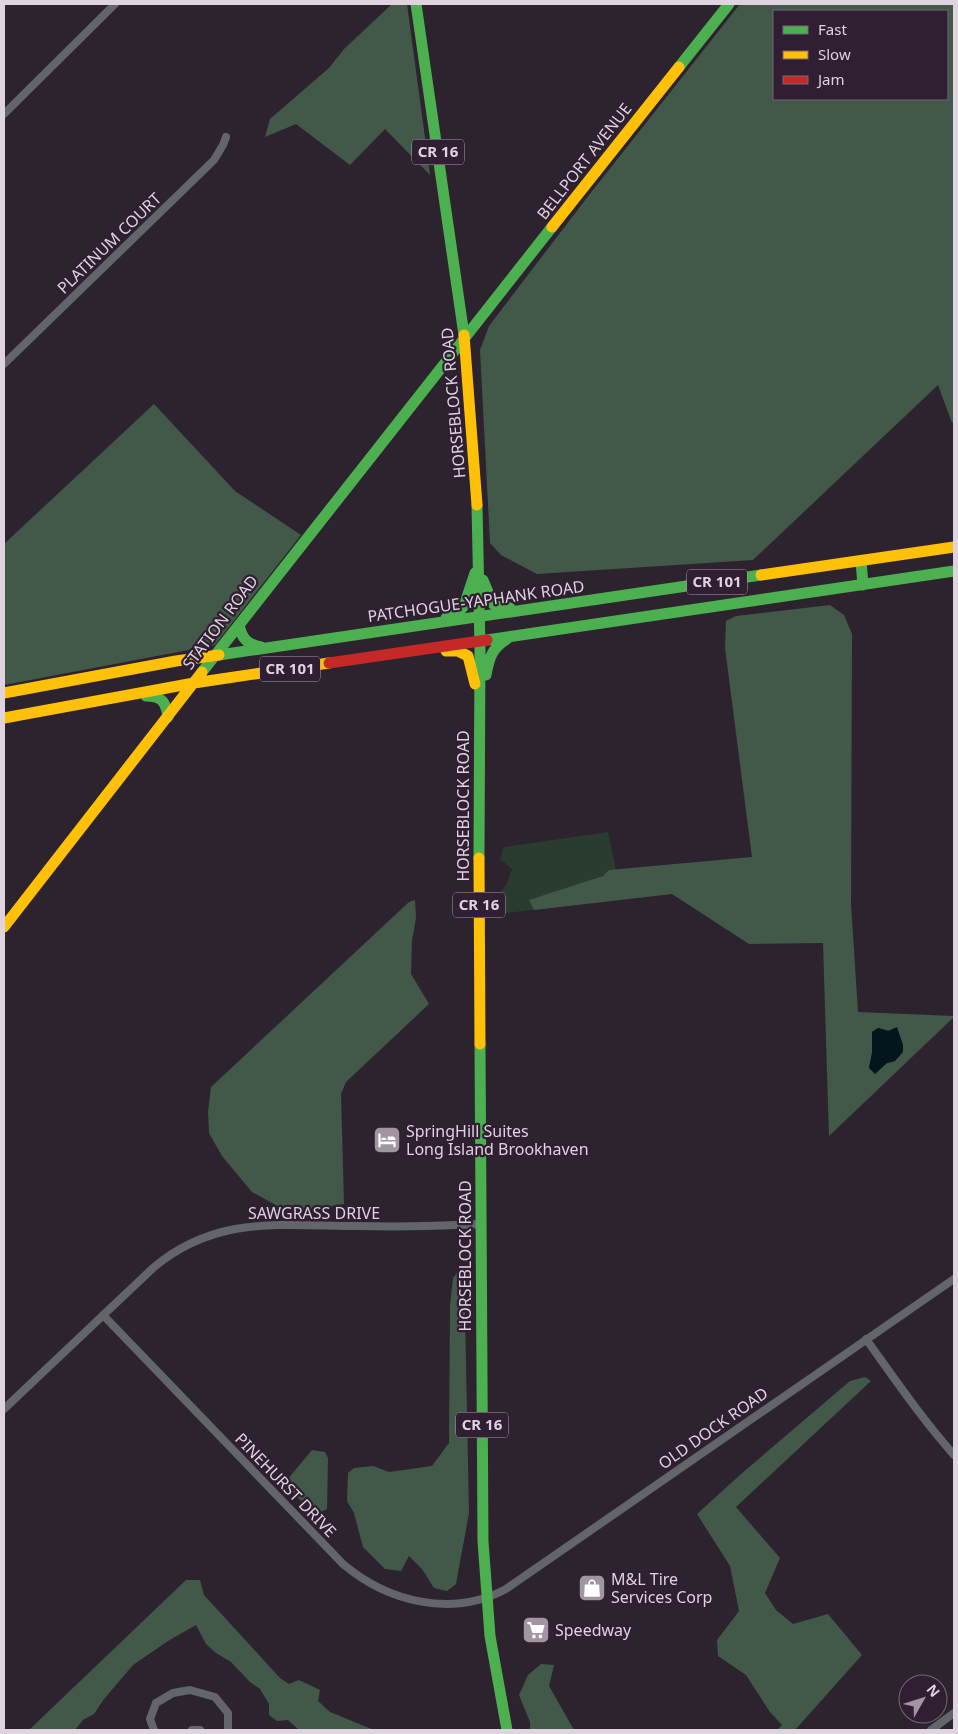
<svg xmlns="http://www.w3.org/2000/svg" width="958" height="1734" viewBox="0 0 958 1734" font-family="'Noto Sans',sans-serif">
<rect width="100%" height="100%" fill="#2c232e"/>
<path fill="#2a3b30" d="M608,832l8,38 -39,16 -47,14 4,10 -29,3 -6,-5 -2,-10 10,-15 5,-14 -12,-10 4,-12z"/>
<path fill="#42594a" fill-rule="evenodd" d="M392,4h15l23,171 -45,-46 -35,36 -54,-41 -31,13 5,-18 59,-51 15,-19z
M740,4h214v417l-2,2 -14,-38 -185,175 -216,14 -36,-19 -11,-12 -10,-193 9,-24 100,-131zM947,11v88h-173v-88z
M154,404l81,87 66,44 -86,110 -211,40v-141z
M830,605l14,10 8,19 -1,270 7,108 96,4v1l-125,119 -6,-193 -74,1 -77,-50 -138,16 -5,-10 74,-24 6,-6 143,-13 -27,-209 1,-27 10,-5zM878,1028l20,5 5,12 -8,16 -26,7 3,-15v-21z
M415,900l1,18 -4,22 -1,34 18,30 -83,78 -5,12 3,110 -39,6 -24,-2 -29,-16 -30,-36 -13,-23 -1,-21 3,-25 198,-185z
M464,1264l5,249 -13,71 -9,7 -13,-3 -12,-19 -13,-13 -8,15 -16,-2 -22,-22 -9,-34 -7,-12 1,-28 6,-5 19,-2 16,6 43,-6 17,-23 1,-137 3,-28z
M865,1377l6,4 -135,126 44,51 -15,35 11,17 17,14 35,-10 34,41 -67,75h-18l5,-5 -12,-13 -24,-37 -28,-19 -1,-16 22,-29 -9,-45 -33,-52 44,-40 109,-93z
M312,1450l13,2 3,6 -1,51 -6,3c-16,-7 -29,-16 -34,-32z
M186,1580h14l4,15 76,83 9,6 10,-4 21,10 -2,11 12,11 44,18h-75l-11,-10 -11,1 -8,-6v-11l-9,-15 -10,-7 -19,-20 -15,-9 -10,-9 -10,-19 -28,16 -35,24 -29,34 -10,15 -11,6 -8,10h-46z
M541,1664l13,1 -5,21 25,44h-44v-8l-11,-27 9,-20z"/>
<path fill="#04151d" d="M897,1027l6,18v7l-8,9 -8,2 -12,11 -6,-6 3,-15v-21l6,-4 10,3z"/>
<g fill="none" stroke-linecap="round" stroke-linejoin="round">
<path stroke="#626569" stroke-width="8" d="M4,114l111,-110
M4,364l210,-204 9,-15 3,-8
M103,1315l240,249c45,38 109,54 163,25l448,-310
M866,1339c28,39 56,80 88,116
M4,1409l149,-141c64,-54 129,-42 206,-42 41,1 82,0 122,-2
M154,1730l-4,-11 6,-16 17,-10 17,-3 25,7 13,16v17
M192,1730h8
M931,1730l23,-17"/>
<path stroke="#4caf50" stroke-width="11" d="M416,4l48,331
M679,67l50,-63
M477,505l3,143 -1,210
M861,561l2,24
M483,580l10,24 6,3 11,1
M446,618l11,-4 7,-8 11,-33
M239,625c3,14 8,19 22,22
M487,640l467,-69
M219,655l542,-80
M202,672l350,-445
M486,675c3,-17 6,-27 21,-36
M146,696c16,0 20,6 22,21
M480,1044l3,497 7,95 17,94"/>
<path stroke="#ffc107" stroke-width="11" d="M552,227l127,-160
M464,335l13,170
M761,575l193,-28
M446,651h12l10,5 7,28
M4,693l172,-32 43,-6
M4,718l190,-35 135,-20
M479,858l1,186
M4,927l198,-255"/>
<path stroke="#c62828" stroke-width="11" d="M329,663l158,-23"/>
</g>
<defs>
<g id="hotel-square" transform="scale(1.4375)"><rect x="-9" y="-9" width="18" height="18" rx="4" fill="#a095a1" stroke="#301f32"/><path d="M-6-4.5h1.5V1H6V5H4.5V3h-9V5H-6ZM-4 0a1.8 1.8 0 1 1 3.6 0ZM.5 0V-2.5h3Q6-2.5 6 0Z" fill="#fff"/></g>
<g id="shop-square" transform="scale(1.4375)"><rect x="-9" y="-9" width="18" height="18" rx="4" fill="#a095a1" stroke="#301f32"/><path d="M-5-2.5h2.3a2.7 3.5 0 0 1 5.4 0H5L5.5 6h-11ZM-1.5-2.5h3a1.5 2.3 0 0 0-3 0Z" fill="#fff"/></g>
<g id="supermarket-square" transform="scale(1.4375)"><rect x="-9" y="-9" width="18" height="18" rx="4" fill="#a095a1" stroke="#301f32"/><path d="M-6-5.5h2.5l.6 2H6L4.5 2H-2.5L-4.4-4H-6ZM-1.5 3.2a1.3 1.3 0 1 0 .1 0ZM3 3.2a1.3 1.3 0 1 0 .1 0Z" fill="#fff"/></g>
</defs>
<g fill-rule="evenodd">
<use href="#hotel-square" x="387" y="1140"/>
<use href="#shop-square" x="592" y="1588"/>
<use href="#supermarket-square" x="536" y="1630"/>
</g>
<g text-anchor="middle" stroke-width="4.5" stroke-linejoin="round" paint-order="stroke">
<g fill="#301f32" stroke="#aa9dab" stroke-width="1">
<rect x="412" y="139.5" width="52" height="25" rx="4"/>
<rect x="687" y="569.5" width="60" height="25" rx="4"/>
<rect x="260" y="656.5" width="60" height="25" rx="4"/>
<rect x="453" y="892.5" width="52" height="25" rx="4"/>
<rect x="456" y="1412.5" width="52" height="25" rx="4"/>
</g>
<g font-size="15" font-weight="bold" fill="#ded3df">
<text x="438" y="157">CR 16</text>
<text x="717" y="587">CR 101</text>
<text x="290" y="674">CR 101</text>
<text x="479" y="910">CR 16</text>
<text x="482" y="1430">CR 16</text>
</g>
<g font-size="16" fill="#ded3df" stroke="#301f32">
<text transform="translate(584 161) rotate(-52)" y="6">BELLPORT AVENUE</text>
<text transform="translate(109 243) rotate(-44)" y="6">PLATINUM COURT</text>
<text transform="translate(453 403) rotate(-95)" y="6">HORSEBLOCK ROAD</text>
<text transform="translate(476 601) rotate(-8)" y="6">PATCHOGUE-YAPHANK ROAD</text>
<text transform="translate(220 622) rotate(-53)" y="6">STATION ROAD</text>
<text transform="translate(463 806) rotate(-90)" y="6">HORSEBLOCK ROAD</text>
<text x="314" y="1219">SAWGRASS DRIVE</text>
<text transform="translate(465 1256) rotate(-90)" y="6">HORSEBLOCK ROAD</text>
<text transform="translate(713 1428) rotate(-35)" y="6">OLD DOCK ROAD</text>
<text transform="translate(286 1485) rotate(46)" y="6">PINEHURST DRIVE</text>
</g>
<g font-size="16" fill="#ded3df" stroke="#301f32" text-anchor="start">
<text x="406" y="1137">SpringHill Suites<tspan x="406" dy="18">Long Island Brookhaven</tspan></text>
<text x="611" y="1585">M&amp;L Tire<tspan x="611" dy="18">Services Corp</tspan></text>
<text x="555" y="1636">Speedway</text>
</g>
</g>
<rect width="958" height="1734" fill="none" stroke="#ded3df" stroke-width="10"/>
<rect x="773" y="10" width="175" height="90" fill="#301f32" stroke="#766777"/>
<rect x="783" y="26" width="25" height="8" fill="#4caf50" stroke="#766777"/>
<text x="818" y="35" font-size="15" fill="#ded3df">Fast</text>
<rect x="783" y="51" width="25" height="8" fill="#ffc107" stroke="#766777"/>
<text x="818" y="60" font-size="15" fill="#ded3df">Slow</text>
<rect x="783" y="76" width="25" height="8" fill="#c62828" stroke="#766777"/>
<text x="818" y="85" font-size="15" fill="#ded3df">Jam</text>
<g transform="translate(923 1699) rotate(51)"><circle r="24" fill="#301f32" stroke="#766777"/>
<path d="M0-4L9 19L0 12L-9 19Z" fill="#a095a1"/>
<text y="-8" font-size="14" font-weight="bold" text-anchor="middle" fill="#ded3df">N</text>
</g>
</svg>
